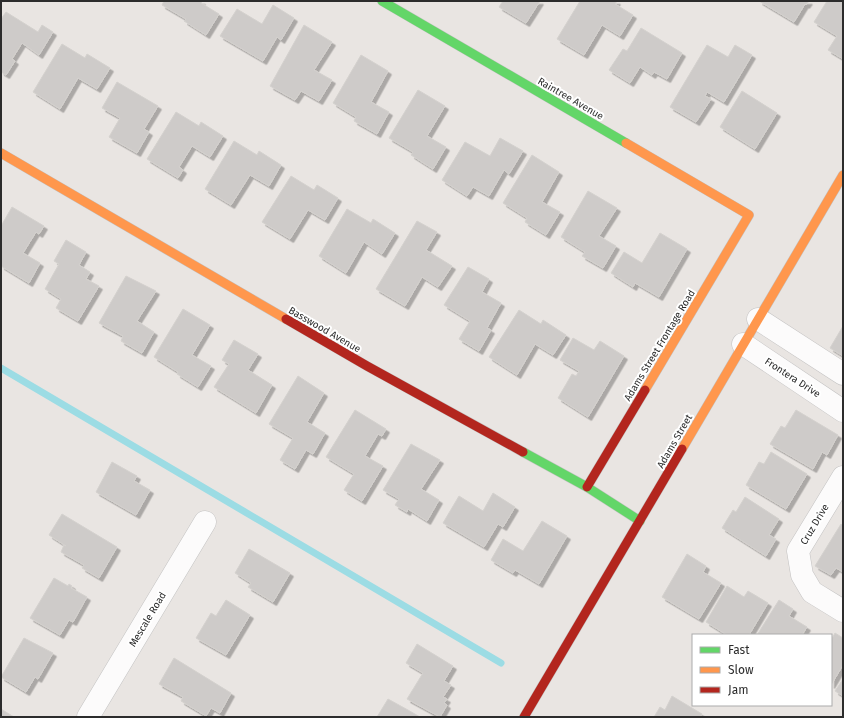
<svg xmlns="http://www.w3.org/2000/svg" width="844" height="718" viewBox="0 0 844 718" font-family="'Fira Sans',sans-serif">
<defs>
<filter id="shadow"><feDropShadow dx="3.5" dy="3.5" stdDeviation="0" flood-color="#0004"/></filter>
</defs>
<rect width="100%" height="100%" fill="#e9e5e2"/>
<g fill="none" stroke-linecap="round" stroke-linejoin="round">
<path stroke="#9cdce4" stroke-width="7" d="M1,368l500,295"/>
</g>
<path fill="#cecbc9" stroke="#d4d1ce" filter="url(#shadow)" d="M164,1h38l-1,2 18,11 -13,21 -22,-14 2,-2 -24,-14z
M503,1h37l-14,22 -27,-16z
M580,1h37l-2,3 18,11 -13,21 -18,-11 -18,30 -27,-16z
M759,1h50l-3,4 -1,-1 -11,18z
M827,1h16v58l-15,-9 9,-14 -23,-14z
M273,5l21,13 -13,22 -4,-3 -14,24 -43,-25 17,-27 25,15z
M6,12l32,20 4,-7 11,7 -14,23 -17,-12 -10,16 3,2 -9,14 -5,-3v-53z
M304,25l28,17 -18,28 18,10 -13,21 -18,-10 -6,9 -25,-14z
M641,28l41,25 -15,26 -13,-7 -2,3 -12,-8 -10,16 -21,-13 14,-21 4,2z
M62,44l23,14 2,-4 23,14 -13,21 -19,-11 -18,31 -27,-17z
M707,45l21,12 7,-12 17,10 -28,47 -17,-10 -2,4 6,3 -15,23 -26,-15z
M361,55l27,16 -17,31 18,10 -12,22 -23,-13 2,-4 -23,-14z
M117,82l41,24 -14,23 5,3 -12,21 -28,-16 11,-19 -18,-10z
M418,90l27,16 -18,30 19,11 -13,22 -22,-14 2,-3 -24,-14z
M742,91l35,22 -22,36 -35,-22z
M176,112l23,14 2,-4 22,14 -13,21 -18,-11 -13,21 4,3 -5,8 -31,-19z
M500,138l23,13 -14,23 -5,-4 -15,26 -16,-9 -6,9 -25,-16 23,-38 25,14z
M234,141l23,14 2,-4 22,14 -12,21 -19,-11 -19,30 -26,-16z
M532,155l27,17 -17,30 18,10 -14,23 -21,-13 2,-4 -24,-15z
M291,176l23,14 3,-5 21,13 -13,22 -17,-10 -18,29 -28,-17z
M588,191l29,17 -18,28 17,10 -13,22 -21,-12 3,-4 -24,-15z
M12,207l32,19 -5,8 -3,-2 -13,21 17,10 -11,20 -28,-17v-40z
M347,209l24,14 2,-4 22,14 -13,21 -18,-12 -18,31 -27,-17z
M417,221l20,11 -11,18 26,16 -14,21 -16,-10 -17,29 -29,-17z
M660,233l27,16 -28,48 -24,-14 -2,4 -22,-14 13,-21 18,11z
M66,240l20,12 -7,13 11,7 -4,7 13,7 -21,35 -22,-13 5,-9 -16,-10 14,-25 -5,-3z
M468,267l21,12 -7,13 19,11 -14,25 4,2 -12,21 -20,-12 11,-18 -26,-16z
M126,276l30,15 -19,30 17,11 -12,21 -21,-12 2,-5 -24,-13z
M183,309l27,16 -18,30 19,11 -13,21 -21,-13 1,-2 -24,-15z
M519,310l22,14 2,-4 23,15 -13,20 -18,-11 -18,31 -28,-18z
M843,326v30l-13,-8z
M573,338l21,12 6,-9 24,15 -36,61 -30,-19 14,-24 4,2 3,-5 -19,-11z
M234,340l24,14 -10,16 24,15 -16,28 -42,-26 15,-23 -7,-4z
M298,376l26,17 -17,29 18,11 -12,21 -7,-4 -11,19 -15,-9 13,-22 -24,-14z
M355,410l31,19 -4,7 -4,-2 -13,22 18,10 -21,35 -18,-11 10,-16 -28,-17z
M796,410l42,25 -11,20 -5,-3 -9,17 -43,-25 11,-18 4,2z
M411,444l29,16 -19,29 18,11 -12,21 -19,-12 -1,3 -12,-7 4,-6 -16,-9z
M771,452l36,22 -21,35 -40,-24 13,-23 5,2z
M112,462l25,14 -3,5 16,9 -14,25 -40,-23z
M493,493l22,14 -12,20 -5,-3 -14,23 -41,-24 16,-27 24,15z
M745,497l34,22 -10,16 7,4 -10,17 -44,-28 11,-18 3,2z
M62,514l55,33 -18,31 -17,-10 2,-3 -23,-13 3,-7 2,1 -17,-11z
M542,521l25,15 -28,48 -24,-14 -2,3 -22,-13 12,-21 20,12z
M841,524l2,2v46l-7,-4 -5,7 -16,-9z
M249,549l41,24 -17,29 -25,-15 3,-4 -16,-10z
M687,554l19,12 -3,6 18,11 -22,36 -37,-22z
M54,578l14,8 1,-2 3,2 -1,2 16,9 -14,25 -4,-2 -9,15 -30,-17z
M727,586l17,11 4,-6 20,12 -19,32h-22l-21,-13z
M226,600l24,15 -24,40 -30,-17 15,-25 5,3z
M779,600l14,9 -4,7 18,11 -5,8h-45z
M835,633l8,5v27l-12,20v-45z
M24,638l29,15 -15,26 -3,-2 -9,15 -25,-15z
M417,644l36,22 -9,15 7,4 -8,12 4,2 -3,4 3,2 -7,12 -33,-18 16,-26 -17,-10z
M174,658l57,35 -11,20 -9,-5 -5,8 -25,-15 2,-4 -24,-13z
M843,679v17l-8,-5z
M672,696l30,18 -2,3h-46l6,-10 5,3z
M388,699l20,11 12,7h-43z
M1,709l13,8h-13z"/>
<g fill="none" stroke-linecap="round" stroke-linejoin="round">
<g stroke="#c3c2c2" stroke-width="23">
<path id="street" d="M758,319l85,55
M743,344l100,67
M843,477l-45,74 4,24 10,17 31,19
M88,717l117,-195"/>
</g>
<g stroke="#c3c2c2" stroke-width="10">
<path id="fast" d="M382,1l244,142
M523,452l64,35 53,34"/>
</g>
<g stroke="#c3c2c2" stroke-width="10">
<path id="slow" d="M626,143l123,72 -104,175
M1,153l285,166
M682,449l161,-274"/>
</g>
<g stroke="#c3c2c2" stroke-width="10">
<path id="jam" d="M286,319l81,47 156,86
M587,487l58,-97
M524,717l158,-268"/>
</g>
<use href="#street" stroke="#fcfbfb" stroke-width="22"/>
<use href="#fast" stroke="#63d668" stroke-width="9"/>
<use href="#slow" stroke="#ff974d" stroke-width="9"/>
<use href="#jam" stroke="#b3261e" stroke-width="9"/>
</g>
<g text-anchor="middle" stroke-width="4" stroke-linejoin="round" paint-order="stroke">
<g font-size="10" fill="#2c2c2c" stroke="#fff">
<text transform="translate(571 98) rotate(30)" y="4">Raintree Avenue</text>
<text transform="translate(325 329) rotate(30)" y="4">Basswood Avenue</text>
<text transform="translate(659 345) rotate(-59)" y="4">Adams Street Frontage Road</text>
<text transform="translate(793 377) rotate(33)" y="4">Frontera Drive</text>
<text transform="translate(674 441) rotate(-60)" y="4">Adams Street</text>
<text transform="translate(814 524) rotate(-59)" y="4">Cruz Drive</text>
<text transform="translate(147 619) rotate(-59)" y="4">Mescale Road</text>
</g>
</g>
<rect width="844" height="718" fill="none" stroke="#2c2c2c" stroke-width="4"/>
<rect x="692" y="634" width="140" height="72" fill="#ffffff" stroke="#ababab"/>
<rect x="700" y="647" width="20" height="6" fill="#63d668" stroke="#ababab"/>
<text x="728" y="654" font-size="12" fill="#2c2c2c">Fast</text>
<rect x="700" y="667" width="20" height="6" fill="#ff974d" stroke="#ababab"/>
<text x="728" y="674" font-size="12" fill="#2c2c2c">Slow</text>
<rect x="700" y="687" width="20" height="6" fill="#b3261e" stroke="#ababab"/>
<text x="728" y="694" font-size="12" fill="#2c2c2c">Jam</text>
</svg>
